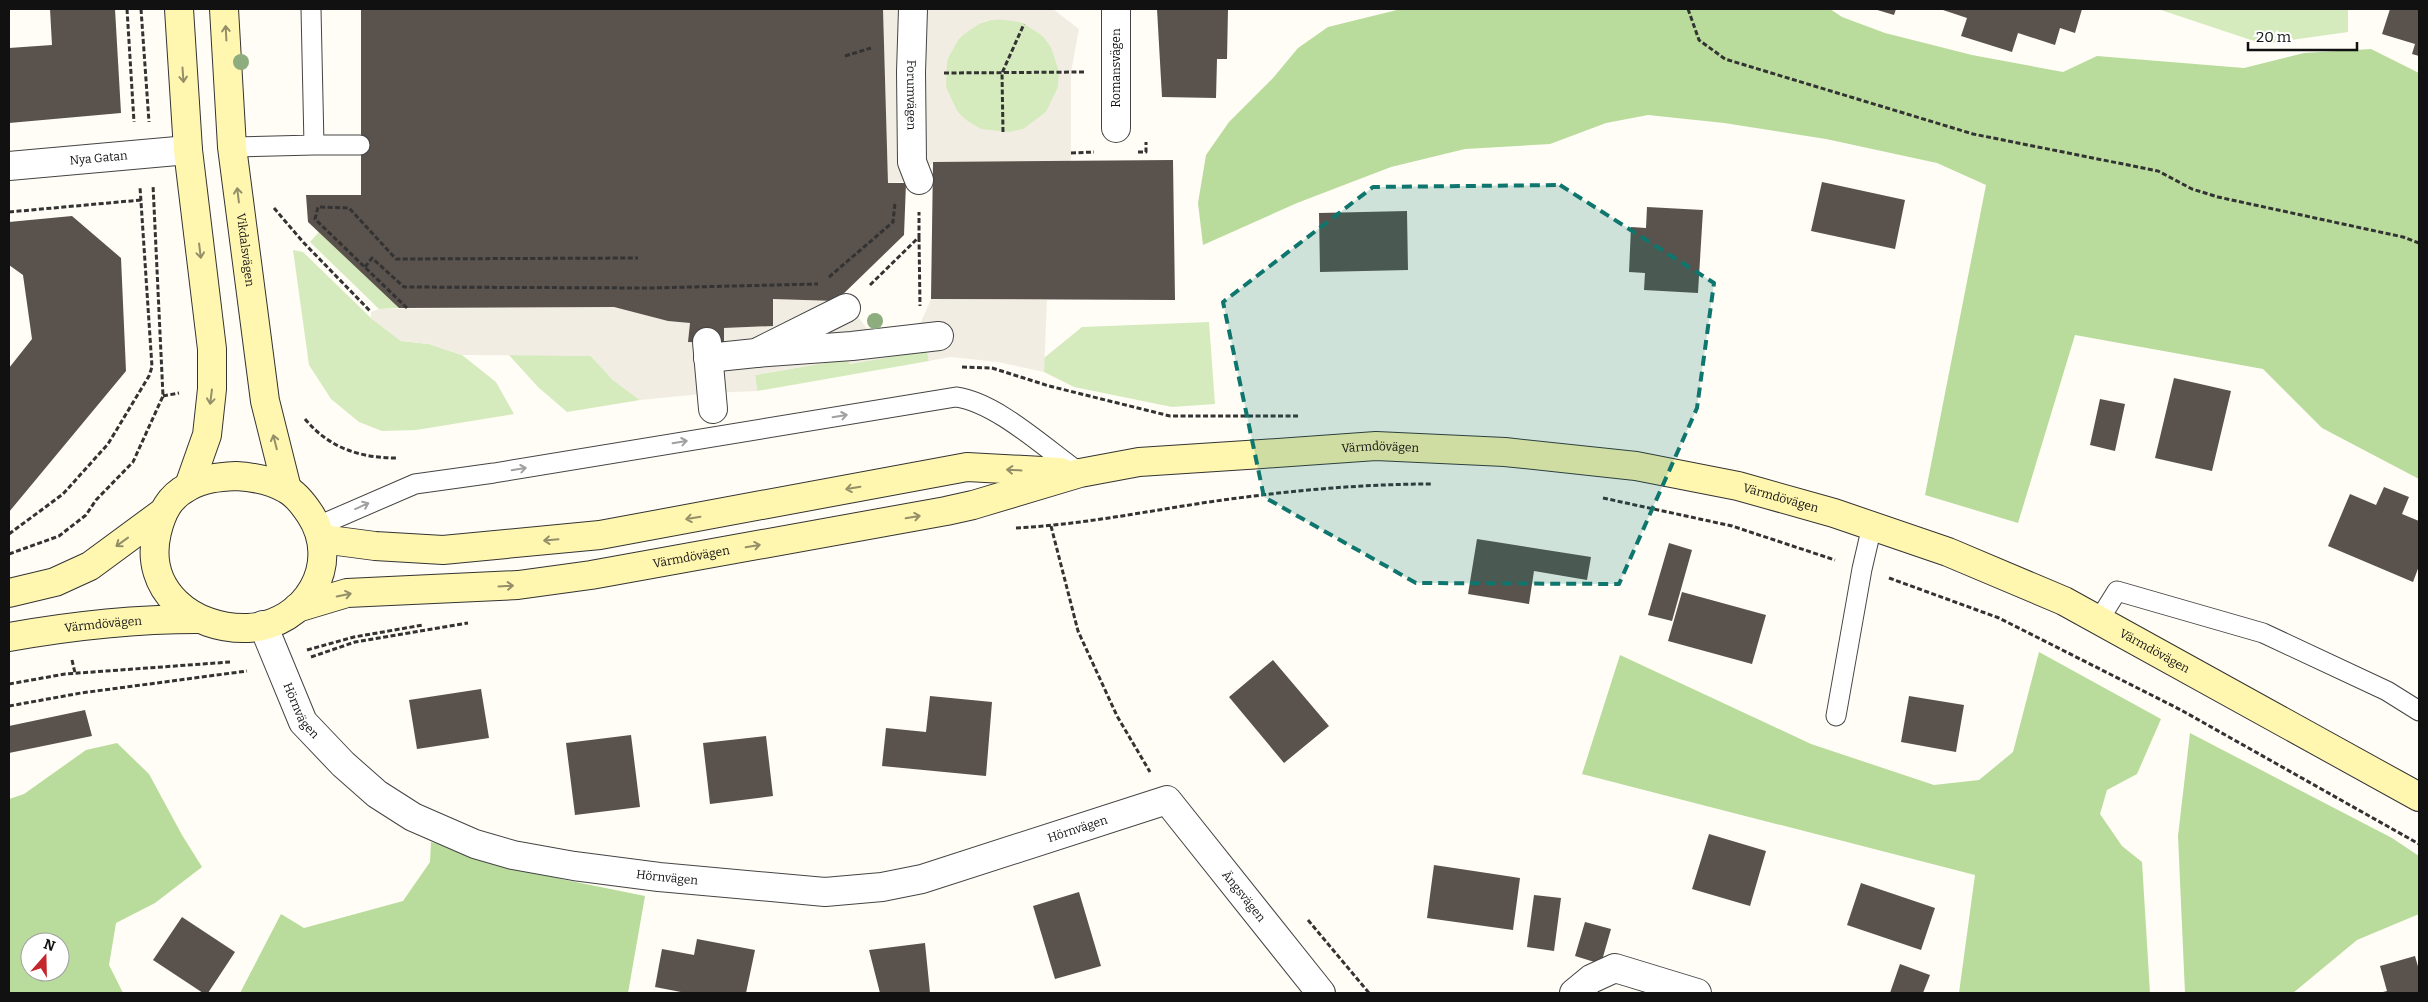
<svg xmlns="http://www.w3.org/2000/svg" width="2428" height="1002" viewBox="0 0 2428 1002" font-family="Bitter,serif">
<rect width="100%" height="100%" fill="#fffdf5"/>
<path fill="#d5ebbd" d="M2158,9h190v23l-85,12z
M945 76a57 57 0 1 1 114 0a57 57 0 1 1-114 0Z
M319,232l80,76 -20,1 -69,-67z
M293,250l10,2 68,66 30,23 28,3 33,11 34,27 18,32 -98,16 -34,1 -23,-9 -28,-23 -22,-34z
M1209,322l6,82 -43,3 -98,-20 -30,-15v-14l38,-31z
M927,350l2,11 -172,30 -2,-16 93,-16 2,5z
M508,354l83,2 22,24 27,20 -73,12 -29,-25z"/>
<path fill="#b9dc9c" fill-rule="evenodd" d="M1401,9h429l12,8 43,16 87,22 91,17 34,-16 147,12 60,-15 67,-4 48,24v406l-97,-51 -59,-59 -188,-34 -57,188 -93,-28 61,-310 -49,-22 -111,-24 -102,-16 -76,-8 -42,8 -56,21 -85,5 -74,18 -94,36 -94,42 -5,-42 8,-48 23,-33 44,-44 25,-30 30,-21z
M2039,652l122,67 -24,55 -30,16 -7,24 22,32 20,16 8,131h-191l16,-118 -393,-101 38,-119 191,89 123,41 45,-5 34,-28z
M2190,733l202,105 27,18v58l-62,26 -64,53h-108l-7,-157z
M117,743l32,31 33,61 20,32 -47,36 -39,20 -7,42 14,28h-114v-194l15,-5 62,-44zM30,942h30v30h-30z
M431,842l130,37 84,17 -17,97h-388l41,-79 23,14 99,-27 27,-39z"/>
<path fill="#f1ede2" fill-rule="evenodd" d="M883,9h170l26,20 -8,43v90h-138l-14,18 -31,3zM995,19l26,3 22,14 8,11 8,25 -1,15 -12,25 -23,17 -14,3 -28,-3 -12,-7 -11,-9 -12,-26 1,-27 13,-23 22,-15z
M773,299l63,2 20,13 15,20 50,-12 10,-23 116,1 -3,72 -46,-10 -48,-5 -21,4 -2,-10 -78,13 -1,-5 -93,16 2,16 -46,2 -71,7 -27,-20 -22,-24 -129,-1 -33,-11 -28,-3 -30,-23v-6l8,-3 235,-2 54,14 22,2 -1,19 34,1 1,-15 49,-2z"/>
<path fill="#5a524d" d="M50,9h65l6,104 -112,10v-75l43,-3z
M361,9h522l5,174h18l-2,52 -68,66 -63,-2v27l-49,2v15l-36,-1 2,-19 -22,-2 -54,-14 -215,1 -91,-86 -2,-27h55z
M1157,9h71l-1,50h-10l-1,39 -54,-1z
M1874,9h22l-2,6z
M1940,9h142l-7,24 -15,-5 -5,17 -37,-12 -6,19 -51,-16 6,-18z
M2390,9h29v47l-7,-2 3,-10 -33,-10z
M1173,160l2,140 -244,-1 2,-137z
M1822,182l83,18 -10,49 -84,-18z
M1647,207l56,3 -5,83 -54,-3 1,-17 -16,-1 2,-45 15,1z
M1407,211l1,59 -88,2 -1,-59z
M72,216l49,42 5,113 -117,141v-144l23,-29 -9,-64 -14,-10v-43z
M2174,378l57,13 -19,80 -57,-13z
M2100,399l25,5 -10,47 -25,-6z
M2384,487l25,10 -7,17 17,7v45l-6,16 -85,-36 22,-52 26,11z
M1477,539l114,18 -4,23 -53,-9 -5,33 -61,-10z
M1669,543l23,7 -20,71 -24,-6z
M1682,592l84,23 -14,49 -84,-23z
M1273,660l56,66 -45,37 -55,-66z
M481,689l8,49 -72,11 -8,-49z
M930,696l62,6 -6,74 -104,-10 4,-38 40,4z
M1909,696l55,9 -8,47 -55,-10z
M85,710l7,26 -83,17v-27z
M631,735l9,72 -65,8 -9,-72z
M766,736l7,60 -63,8 -7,-61z
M1709,834l57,17 -16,55 -58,-17z
M1434,865l86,13 -7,52 -86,-12z
M1861,883l74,25 -14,42 -74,-25z
M1079,892l22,74 -46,13 -22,-73z
M1534,895l27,3 -7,53 -27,-4z
M182,917l53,35 -27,41h-5l-50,-33z
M1585,922l26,7 -10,35 -26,-8z
M697,939l58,11 -9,43h-60l-31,-6 7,-38 32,6z
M925,943l5,50h-50l-11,-43z
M2415,956l4,14v23h-40l8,-2 -7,-25z
M1900,964l30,11 -7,18h-33z"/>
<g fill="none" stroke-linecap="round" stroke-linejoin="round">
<g stroke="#444" stroke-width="21">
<path id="lane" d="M314,145h46
M232,147l82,-2 -3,-136
M318,526l97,-42 79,-11 462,-76c40,5 90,52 124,76
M2099,620l18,-29 146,42 124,58 32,20
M1836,716l26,-147 10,-43"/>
</g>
<g stroke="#444" stroke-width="30">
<g id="street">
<path id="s1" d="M913,9l-2,63 1,90 7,18"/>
<path d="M1116,9v119"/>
<path id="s2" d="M9,166l179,-16"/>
<path d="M707,342l6,67"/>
<path d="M756,353l96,-7 87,-10"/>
<path d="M708,358l48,-5 90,-45"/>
<path id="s3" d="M263,625l40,97 40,42 34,30 36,23 62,27 38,11 61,11 85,11 166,15 57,-5 40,-8 245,-79 154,193"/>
<path d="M1574,993l17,-14 24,-11 82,25"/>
</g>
</g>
<g stroke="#333" stroke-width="30">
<g id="secondary">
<path d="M179,9l9,141 24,199v40l-5,46 -18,51"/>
<path id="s4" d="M224,9l8,138 33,254 22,88"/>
<path d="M236,476c17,1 35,4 50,13 10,5 18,16 24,25 33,50 -4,111 -62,114 -56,2 -105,-38 -91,-96 5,-20 12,-35 31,-45 15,-9 31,-10 48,-11z"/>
<path d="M322,539l53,7 68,4 157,-15 367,-68 94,5"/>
<path d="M9,593l46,-11 35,-16 72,-53"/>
<path id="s5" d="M297,608l50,-15 171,-8 73,-10 355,-64 27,-6 107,-32 59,-11 123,-8 114,-8 129,6 131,14 102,20 96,27 114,39 116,49 355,196"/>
<path id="s6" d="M9,637c62,-11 125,-18 189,-18"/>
</g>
</g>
<path stroke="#333" stroke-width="3" stroke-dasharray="5 2.5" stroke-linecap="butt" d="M127,9l7,113
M141,9l8,113
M1688,9l11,31 26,19 248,75 185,37 34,18 26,8 185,40 16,6
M845,56l26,-8
M944,73l141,-1
M1003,132l-1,-59 22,-49
M1138,152h8v-10
M1071,153l23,-1
M274,208l29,34 68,70
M9,212l132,-12
M919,237l1,69
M365,267l7,-9 32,29 246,1 168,-4
M829,277l64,-55 2,-19
M870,285l49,-48v-25
M407,308l-92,-89 3,-12 31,1 47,51 242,-1
M962,367l30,1 57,18 121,30h129
M163,396l16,-3
M305,419c25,30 56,39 93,39
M1603,498l129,28 103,34
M1051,526l27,105 39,85 33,56
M1016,528c78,-4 154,-22 230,-31 62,-8 124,-13 186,-13
M9,534l54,-40 45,-50 41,-68 3,-9 -12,-180
M9,554l50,-18 27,-21 10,-15 37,-38 30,-66 -10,-211
M1889,578l110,40 182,92 238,134
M307,650l47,-13 69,-12
M311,657l44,-15 113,-19
M72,660l3,13
M9,684l56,-10 165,-12
M9,706l72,-13 166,-22
M1308,920l61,73"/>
<use href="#lane" stroke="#fff" stroke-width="19"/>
<use href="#street" stroke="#fff" stroke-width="28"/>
<use href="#secondary" stroke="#fff6b0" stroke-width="28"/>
</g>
<g fill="#8dad7f">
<circle cx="241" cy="62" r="8"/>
<circle cx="875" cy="321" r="8"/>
</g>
<defs><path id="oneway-shaft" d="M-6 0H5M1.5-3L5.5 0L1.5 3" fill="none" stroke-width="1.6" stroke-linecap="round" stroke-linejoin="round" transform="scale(1.25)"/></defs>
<g stroke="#948f68">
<use href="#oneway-shaft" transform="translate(226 33) rotate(-93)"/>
<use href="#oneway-shaft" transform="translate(183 75) rotate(86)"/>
<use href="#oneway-shaft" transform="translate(238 195) rotate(-97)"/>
<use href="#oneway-shaft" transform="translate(200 251) rotate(83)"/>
<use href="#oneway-shaft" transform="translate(211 397) rotate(97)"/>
<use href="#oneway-shaft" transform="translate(275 442) rotate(-104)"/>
<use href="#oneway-shaft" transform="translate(1014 470) rotate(-177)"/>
<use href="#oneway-shaft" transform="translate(853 488) rotate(170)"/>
<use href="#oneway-shaft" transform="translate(913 517) rotate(-10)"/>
<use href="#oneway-shaft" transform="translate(693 518) rotate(170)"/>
<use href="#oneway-shaft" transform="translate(551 540) rotate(175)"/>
<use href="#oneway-shaft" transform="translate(122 542) rotate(144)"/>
<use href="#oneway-shaft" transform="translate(753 546) rotate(-10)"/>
<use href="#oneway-shaft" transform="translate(506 586) rotate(-3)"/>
<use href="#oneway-shaft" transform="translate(344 595) rotate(-12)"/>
</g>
<g stroke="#a0a0a0">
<use href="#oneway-shaft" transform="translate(840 416) rotate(-9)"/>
<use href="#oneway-shaft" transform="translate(680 442) rotate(-9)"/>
<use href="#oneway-shaft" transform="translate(519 469) rotate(-9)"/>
<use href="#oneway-shaft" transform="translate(362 506) rotate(-24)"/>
</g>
<path fill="#0f766e" fill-opacity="0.2" stroke="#0f766e" stroke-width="4" stroke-dasharray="10 6" stroke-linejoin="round" d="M1560,185l154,98 -17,125 -78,176 -203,-1 -152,-86 -41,-195 150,-115z"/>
<g text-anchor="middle" stroke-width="5" stroke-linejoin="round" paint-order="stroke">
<g font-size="12" fill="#111" stroke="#fff">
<text transform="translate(1116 68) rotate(-90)" y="4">Romansvägen</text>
<text dy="4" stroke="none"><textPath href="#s1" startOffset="86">Forumvägen</textPath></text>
<text dy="4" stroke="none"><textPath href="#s2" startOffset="90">Nya Gatan</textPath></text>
<text dy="4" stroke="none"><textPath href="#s4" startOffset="242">Vikdalsvägen</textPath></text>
<text dy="4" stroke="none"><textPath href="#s5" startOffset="1099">Värmdövägen</textPath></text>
<text dy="4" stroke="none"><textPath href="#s5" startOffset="1504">Värmdövägen</textPath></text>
<text dy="4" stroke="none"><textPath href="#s5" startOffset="399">Värmdövägen</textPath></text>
<text dy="4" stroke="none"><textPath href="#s6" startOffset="95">Värmdövägen</textPath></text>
<text dy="4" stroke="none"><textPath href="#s5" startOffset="1909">Värmdövägen</textPath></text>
<text dy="4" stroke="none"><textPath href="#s3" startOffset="94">Hörnvägen</textPath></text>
<text dy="4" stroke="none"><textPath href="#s3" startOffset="934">Hörnvägen</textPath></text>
<text dy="4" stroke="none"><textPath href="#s3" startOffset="514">Hörnvägen</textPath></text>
<text dy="4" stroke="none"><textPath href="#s3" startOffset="1151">Ängsvägen</textPath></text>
</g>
</g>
<rect width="2428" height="1002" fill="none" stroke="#111111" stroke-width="20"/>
<g transform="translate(45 957) rotate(20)"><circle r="24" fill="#ffffff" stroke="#a0a0a0"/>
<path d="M0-4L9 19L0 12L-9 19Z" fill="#c4262e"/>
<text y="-8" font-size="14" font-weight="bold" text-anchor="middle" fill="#111111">N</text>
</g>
<path d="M2248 42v8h109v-8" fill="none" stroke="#111111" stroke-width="2.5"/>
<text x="2256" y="42" font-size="15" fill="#111111" stroke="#ffffff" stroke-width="4" paint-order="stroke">20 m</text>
</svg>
